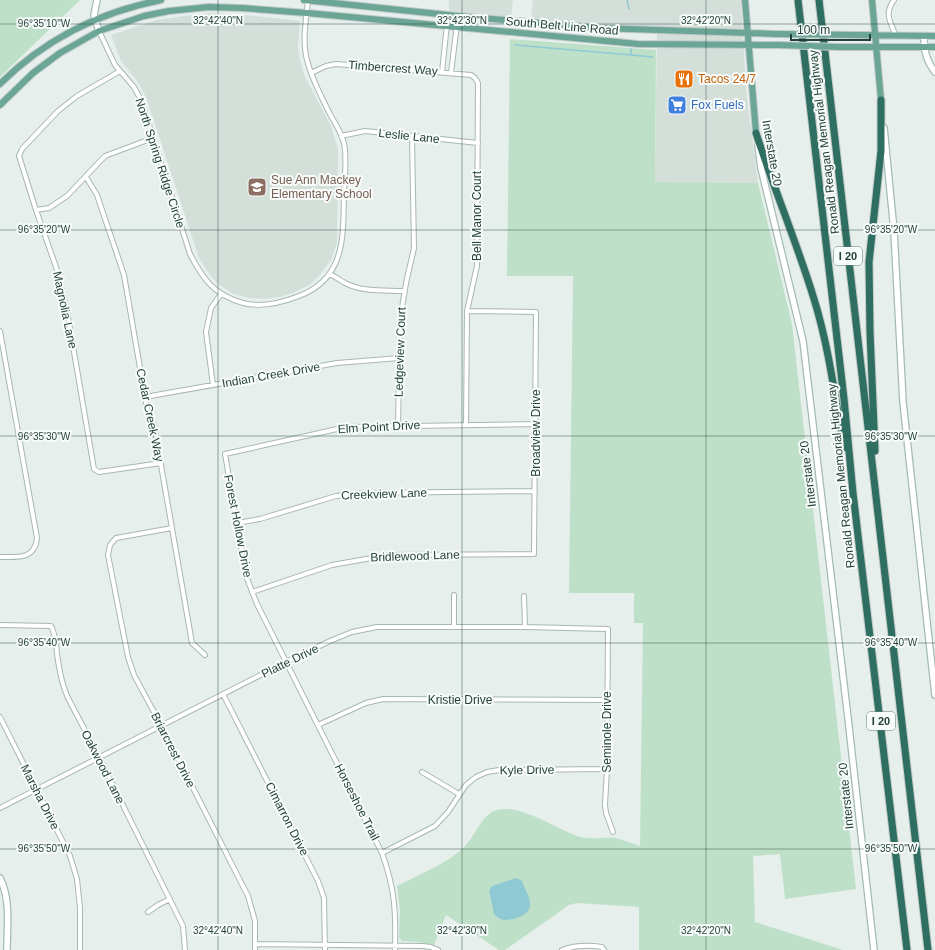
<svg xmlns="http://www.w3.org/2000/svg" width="935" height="950" viewBox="0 0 935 950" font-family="Arial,sans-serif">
<rect width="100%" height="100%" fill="#e6efeb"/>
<path fill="#d4dfda" d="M449,0h64l-2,17 -62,-6z
M533,0h208l5,90 12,93 -103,-1 2,-153 -126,-9z
M211,13l23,1 66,7 -2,25 2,14 5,17 26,49 7,23 -1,94 -6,17 -12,16 -10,9 -14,7 -15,5 -15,2 -16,-1 -16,-4 -16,-11 -9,-11 -9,-14 -53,-161 -9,-16 -16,-20 -10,-26 46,-15 26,-4z"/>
<path fill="#bfe0c8" d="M0,0h80l-80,77z
M510,39l146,11 -1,132 103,1 34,141 64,565 -71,10 -5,-45 -27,2 2,66 88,28h-204v-43l-62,-4 -8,2 -64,45h-6l-53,-35 -12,30 -16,-3 -16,-1 -3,-4 1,-27 -3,-24c23,-12 50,-22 68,-40 10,-10 15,-27 27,-34 23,-13 66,19 89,25 10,3 23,0 33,1 9,1 18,6 26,8l3,-223h-9v-30h-65l4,-317h-66z"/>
<path fill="#8ec9d4" d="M516,878l6,3c2,7 9,17 8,24 0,10 -16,15 -25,15 -4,0 -8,-3 -11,-6l-5,-24 3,-4z"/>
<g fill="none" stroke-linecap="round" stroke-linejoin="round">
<path stroke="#8ec9d4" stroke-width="1.5" d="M627,0l2,9
M515,45l116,10
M631,49v6l22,2"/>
<g stroke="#a8b8b2" stroke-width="6">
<path id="street" d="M894,0c-10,14 -4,21 2,36
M99,31l16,34 19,22 7,13 49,154c13,25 24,41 53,49 19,5 38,0 56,-7 48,-18 44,-62 45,-105 1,-15 3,-33 0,-48 -3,-10 -8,-19 -13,-27 -9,-18 -19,-36 -24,-56 -5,-19 -1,-40 1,-60
M120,71l-43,25 -19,15 -36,38 -3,7 17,54 20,57 11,44 27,158 5,3 62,-9
M442,72l6,-57
M311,73l15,-7 10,-2 135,11 4,3 3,5 -1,183 -10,45 -1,114
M451,73l7,-57
M341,136l24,-5 113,12
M86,177l11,18 27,80 21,122 3,16 6,12 38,218 13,12
M36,210l13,-2 18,-12 38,-40 48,-18
M330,274c6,3 11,7 17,10 17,8 38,6 57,7
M0,331l37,207c-2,22 -20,19 -37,19
M213,385l-7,-53 5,-24 10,-14
M145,397l192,-34 62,-5
M398,426l2,-106 6,-37 8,-35 -2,-112
M237,523l23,-4 76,-23 30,-3 169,-2
M172,528l-56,10 -6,7 -2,10 20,102 6,18 27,50 87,171 7,25v29
M252,592l80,-27 57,-10 145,-1 2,-242 -69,-1
M454,595v32
M524,596l1,31
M0,625l51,1c6,11 5,24 7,35 2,13 5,26 10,37l31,59 84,169 2,24
M223,694l95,187 6,17 1,52
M0,717l70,139 7,23 3,29v42
M318,725l48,-22 17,-4 224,1
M422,772l37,22
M0,808l286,-146 44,-21 22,-9 25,-5h148l83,2 -1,140 -2,36 1,8 7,19
M382,853l53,-27 13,-14 18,-27 10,-8 11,-5 12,-2 108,-1
M148,912l10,-7 12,-6
M255,944l168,2 8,1 7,3
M395,950c1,-38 0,-61 -13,-97l-125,-249 -11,-28 -21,-122 121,-27 190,-3
M562,950c13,-5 27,-5 40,-3l2,3"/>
</g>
<g stroke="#a4bbb3" stroke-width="8">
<path id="secondary" d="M97,0l-3,15 5,16
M924,36c0,15 2,24 11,36
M884,128l10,103 9,171 32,293
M758,146l3,22 42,173 45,377 26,232
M0,878c11,22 7,48 7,72"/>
</g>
<g stroke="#c2cac8" stroke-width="8">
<path id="primary" d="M304,0l154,16 140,12 178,6
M745,0l11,133
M872,0l9,100
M858,35l77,1
M838,47h97
M0,84c44,-44 100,-72 161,-84
M0,105l33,-32 27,-20 39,-22 45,-15 25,-5 40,-4 33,1 65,5 331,31 140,1"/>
</g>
<g stroke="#c2cac8" stroke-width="9">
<path id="highway" d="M798,0l46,399 9,94 54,457
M819,0l109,950
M756,133c18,56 41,110 58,166 15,48 21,99 30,149
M875,451l-5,-119 -1,-70 12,-111v-51"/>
</g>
<use href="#street" stroke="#fff" stroke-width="4"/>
<use href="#secondary" stroke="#fff" stroke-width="5.5"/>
<use href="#primary" stroke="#6aa596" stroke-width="6"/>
<use href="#highway" stroke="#2f6f62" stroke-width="7"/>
<g stroke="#c2cac8" stroke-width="8" stroke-linecap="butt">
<path id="primary-bridge" d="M776,34l82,1
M778,45l60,2"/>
</g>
<use href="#primary-bridge" stroke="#6aa596" stroke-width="6"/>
</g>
<path fill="none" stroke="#24423a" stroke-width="1" stroke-opacity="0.45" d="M218,0v950M462,0v950M706,0v950M0,24h935M0,230h935M0,436h935M0,643h935M0,849h935"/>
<defs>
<g id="restaurant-square" transform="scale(1)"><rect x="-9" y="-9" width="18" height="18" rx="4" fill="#e8710a" stroke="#f7fbf9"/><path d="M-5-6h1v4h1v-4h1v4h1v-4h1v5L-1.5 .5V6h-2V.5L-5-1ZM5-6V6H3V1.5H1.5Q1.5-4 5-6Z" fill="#fff"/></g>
<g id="supermarket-square" transform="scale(1)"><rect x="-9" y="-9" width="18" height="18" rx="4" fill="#3f7fe0" stroke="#f7fbf9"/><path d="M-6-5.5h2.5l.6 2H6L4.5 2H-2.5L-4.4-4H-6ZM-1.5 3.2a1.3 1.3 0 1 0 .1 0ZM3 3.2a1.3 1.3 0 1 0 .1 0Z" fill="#fff"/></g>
<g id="school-square" transform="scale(1)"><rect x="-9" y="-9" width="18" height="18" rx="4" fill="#8d6e63" stroke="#f7fbf9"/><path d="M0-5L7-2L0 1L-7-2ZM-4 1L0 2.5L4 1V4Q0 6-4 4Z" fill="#fff"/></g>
</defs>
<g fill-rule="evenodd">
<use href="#restaurant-square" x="684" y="79"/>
<use href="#supermarket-square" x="677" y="105"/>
<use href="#school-square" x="257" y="187"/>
</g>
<g text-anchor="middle" stroke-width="4" stroke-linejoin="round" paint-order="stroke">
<g fill="#f7fbf9" stroke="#637a73" stroke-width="1">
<rect x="834" y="247" width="28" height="18" rx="3"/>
<rect x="867" y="712" width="28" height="18" rx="3"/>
</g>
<g font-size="11" font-weight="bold" fill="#24423a">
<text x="848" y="260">I 20</text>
<text x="881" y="725">I 20</text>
</g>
<g font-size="12" fill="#24423a" stroke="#f7fbf9">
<text transform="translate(562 26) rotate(5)" y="4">South Belt Line Road</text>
<text transform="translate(393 68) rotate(4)" y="4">Timbercrest Way</text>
<text transform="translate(409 136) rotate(6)" y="4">Leslie Lane</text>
<text transform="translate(824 142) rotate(-97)" y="4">Ronald Reagan Memorial Highway</text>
<text transform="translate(772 153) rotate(80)" y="4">Interstate 20</text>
<text transform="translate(160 163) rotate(72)" y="4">North Spring Ridge Circle</text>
<text transform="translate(477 216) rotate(-90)" y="4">Bell Manor Court</text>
<text transform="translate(65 310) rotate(78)" y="4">Magnolia Lane</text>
<text transform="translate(400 352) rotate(-88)" y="4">Ledgeview Court</text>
<text transform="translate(271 375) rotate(-10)" y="4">Indian Creek Drive</text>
<text transform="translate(150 415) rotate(78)" y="4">Cedar Creek Way</text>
<text transform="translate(379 427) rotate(-3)" y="4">Elm Point Drive</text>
<text transform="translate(536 433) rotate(-90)" y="4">Broadview Drive</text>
<text transform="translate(808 474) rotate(-97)" y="4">Interstate 20</text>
<text transform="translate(841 476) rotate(-96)" y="4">Ronald Reagan Memorial Highway</text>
<text transform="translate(384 494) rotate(-2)" y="4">Creekview Lane</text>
<text transform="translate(238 526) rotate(79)" y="4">Forest Hollow Drive</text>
<text transform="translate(415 556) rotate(-2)" y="4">Bridlewood Lane</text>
<text transform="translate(290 661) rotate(-26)" y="4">Platte Drive</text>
<text x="460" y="704">Kristie Drive</text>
<text transform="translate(607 732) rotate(-90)" y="4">Seminole Drive</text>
<text transform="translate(173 750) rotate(63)" y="4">Briarcrest Drive</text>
<text transform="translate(103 767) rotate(63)" y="4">Oakwood Lane</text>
<text transform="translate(527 770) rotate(-1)" y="4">Kyle Drive</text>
<text transform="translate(846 796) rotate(-96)" y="4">Interstate 20</text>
<text transform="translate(40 797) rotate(63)" y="4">Marsha Drive</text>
<text transform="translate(357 802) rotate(63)" y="4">Horseshoe Trail</text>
<text transform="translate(287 819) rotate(63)" y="4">Cimarron Drive</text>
</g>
<g font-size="12" fill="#c56008" stroke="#f7fbf9" text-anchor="start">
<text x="698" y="83">Tacos 24/7</text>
</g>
<g font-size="12" fill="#366cbe" stroke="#f7fbf9" text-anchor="start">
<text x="691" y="109">Fox Fuels</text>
</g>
<g font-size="12" fill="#785e54" stroke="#f7fbf9" text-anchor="start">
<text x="271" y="184">Sue Ann Mackey<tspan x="271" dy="14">Elementary School</tspan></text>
</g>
</g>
<g font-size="10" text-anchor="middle" fill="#24423a" stroke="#f7fbf9" stroke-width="4" stroke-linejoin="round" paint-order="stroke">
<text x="218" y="24">32°42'40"N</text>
<text x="462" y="24">32°42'30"N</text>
<text x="706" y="24">32°42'20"N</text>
<text x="44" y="27">96°35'10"W</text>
<text x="891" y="233">96°35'20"W</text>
<text x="44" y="233">96°35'20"W</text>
<text x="891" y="440">96°35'30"W</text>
<text x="44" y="440">96°35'30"W</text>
<text x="891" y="646">96°35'40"W</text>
<text x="44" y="646">96°35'40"W</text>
<text x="891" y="852">96°35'50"W</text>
<text x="44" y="852">96°35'50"W</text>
<text x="218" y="934">32°42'40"N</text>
<text x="462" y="934">32°42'30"N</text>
<text x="706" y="934">32°42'20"N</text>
</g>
<path d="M791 34v6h79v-6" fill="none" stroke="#24423a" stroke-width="2"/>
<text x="797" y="34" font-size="12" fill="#24423a" stroke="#f7fbf9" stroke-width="3" paint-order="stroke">100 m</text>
</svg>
